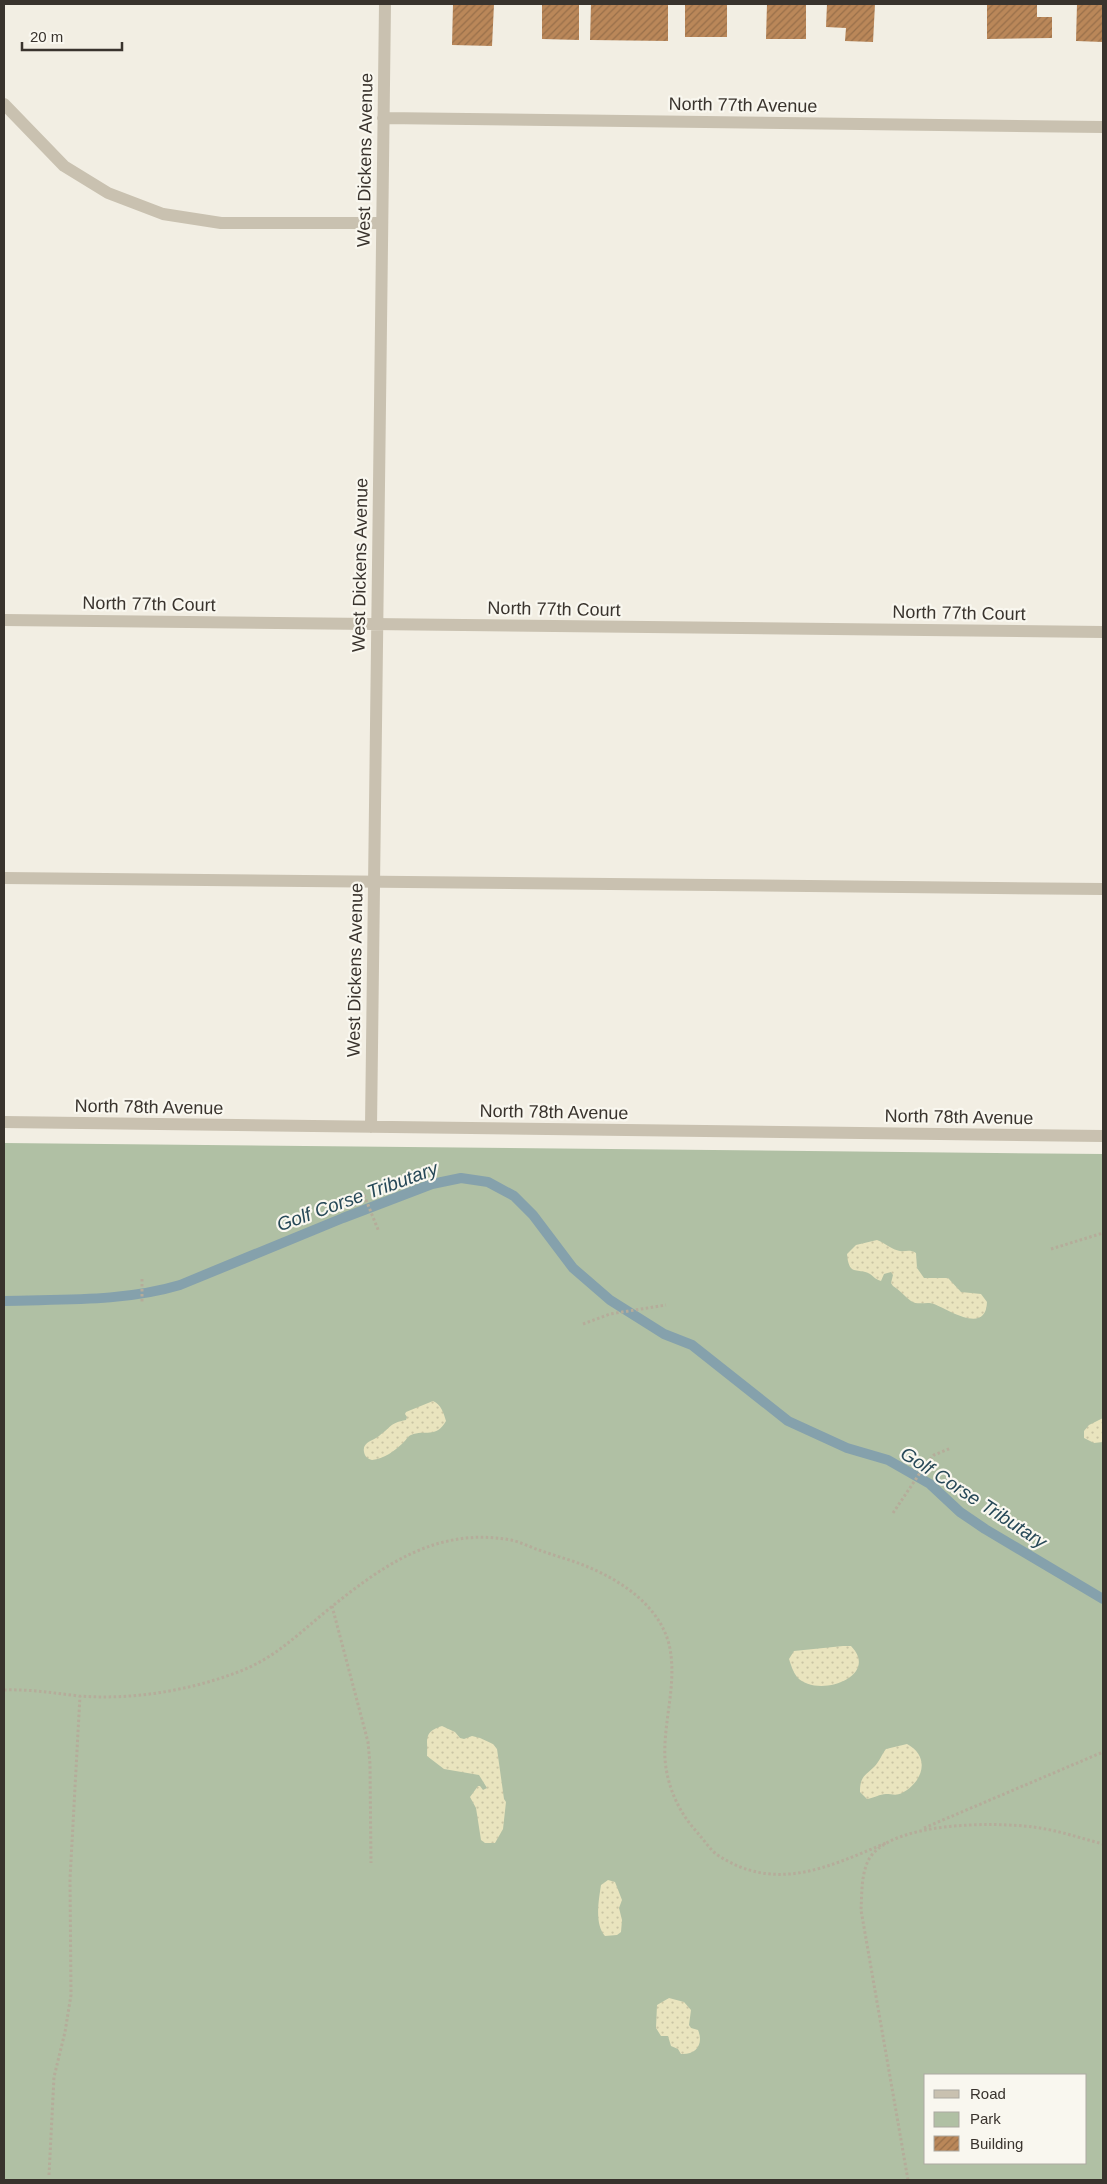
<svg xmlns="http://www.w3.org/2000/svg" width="1107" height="2184" viewBox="0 0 1107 2184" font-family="Arial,sans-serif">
<defs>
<pattern id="sand-dots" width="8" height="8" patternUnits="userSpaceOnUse" patternTransform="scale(1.25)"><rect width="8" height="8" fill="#e9e4be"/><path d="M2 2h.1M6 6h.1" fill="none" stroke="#c9c4a4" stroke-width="1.8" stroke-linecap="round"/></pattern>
<pattern id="building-hatch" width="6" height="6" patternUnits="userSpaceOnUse" patternTransform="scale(1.25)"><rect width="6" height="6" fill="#ba8759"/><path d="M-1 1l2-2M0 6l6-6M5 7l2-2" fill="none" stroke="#986f4a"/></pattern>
</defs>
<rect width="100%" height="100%" fill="#f2eee3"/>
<path fill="#b0c0a4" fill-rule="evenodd" d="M4,1143l1099,11v1026h-1099zM926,2075h160v88h-160z"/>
<path fill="url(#sand-dots)" d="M877,1240c8,3 15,10 23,11 6,1 9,-2 16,2l1,15 7,10h24l13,14 20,2 6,8c-1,33 -38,8 -53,2 -8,-3 -15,2 -23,-3 -6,-4 -11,-11 -18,-15l-2,-3 2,-8 -2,-3 -7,2 -3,7c-6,-2 -7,-4 -11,-7 -13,-7 -21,3 -23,-20l9,-9z
M433,1401c8,3 11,13 13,20 -10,18 -21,8 -35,14 -3,1 -5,5 -8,8 -9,8 -19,16 -31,17 -4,-1 -7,-3 -8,-8 -2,-10 9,-11 15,-16 12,-9 11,-13 27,-16l1,-3 -2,-3 1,-2z
M1103,1418v24l-9,1 -10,-5v-7l5,-6z
M843,1646h8c30,31 -34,53 -54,31 -4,-5 -6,-12 -8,-18l5,-8z
M442,1726l13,6 5,6 4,1 8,-3 8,2 13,6 4,5 7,50 2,3 -3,27 -8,14h-10l-4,-3 -5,-32 -6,-11 8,-11h2l3,4 4,-2 -8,-13 -35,-6 -17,-13c1,-17 -4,-24 15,-30z
M907,1744c24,13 16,38 -5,49 -6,3 -10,1 -16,1 -6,0 -12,4 -19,5l-7,-7c0,-16 5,-16 15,-26 4,-4 7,-12 11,-17z
M608,1880l7,2 7,18 -3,8 3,12 -1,12 -4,3 -12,1c-11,-12 -6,-37 -4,-51z
M669,1998l15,4 7,8 -2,15 2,3 7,2c6,14 -2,25 -17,24l-3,-5 -7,-3 -3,-10h-7l-5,-8 1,-23z"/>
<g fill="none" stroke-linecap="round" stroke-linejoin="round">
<path stroke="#85a1ac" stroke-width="10" d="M4,1301c58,-2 119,1 176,-16l163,-67 89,-34 29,-6 27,4 26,14 19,19 40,53 37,32 54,34 28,11 96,76 59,27 41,12 42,24 30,28 25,17 118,70"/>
</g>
<path fill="url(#building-hatch)" d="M453,4h41l-2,42 -40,-1z
M542,4h37v36l-37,-1z
M591,4h77v37l-78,-1z
M685,4h42v33h-42z
M767,4h39v35h-40z
M827,4h48l-2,38 -28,-1 1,-13 -20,-1z
M987,4h50v13h15v21l-65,1z
M1077,4h26v38l-27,-1z"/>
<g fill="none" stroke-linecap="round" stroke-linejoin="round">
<path stroke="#b5ac9a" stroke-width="3" stroke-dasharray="2.5 2.5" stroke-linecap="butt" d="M364,1195l15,37
M1051,1249l52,-16
M142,1279v25
M583,1324l27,-10 56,-9
M893,1513l33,-49 8,-9 17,-7
M332,1606l36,136 2,22 1,99
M4,1690c26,-1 49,3 75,6 53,4 109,-5 159,-24 35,-13 57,-35 86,-59 55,-45 111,-87 187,-73 9,2 19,7 28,10 16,6 33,10 49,17 34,14 71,39 81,77 9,39 -6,76 -4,115 2,27 14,54 32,73 6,7 12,16 19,22 59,40 112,13 170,-11
M924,1828l179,-76
M49,2175l5,-98 11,-45 6,-37 -1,-116 10,-183
M908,2180l-47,-270c1,-16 0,-34 7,-49 20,-40 127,-39 165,-34 24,3 47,11 70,17"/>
<path stroke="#c9c1b0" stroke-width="12" d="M4,878l1099,11"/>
<path stroke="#c9c1b0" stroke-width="12" d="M4,104l60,62 44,27 55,21 58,9h160
M383,118l720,9
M4,620l1099,12
M4,1122l1099,14
M371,1127l14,-1123"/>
</g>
<g text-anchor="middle" stroke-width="4.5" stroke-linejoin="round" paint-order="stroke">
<g font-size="18" fill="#39332d" stroke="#f9f7ef">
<text transform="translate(743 105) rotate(1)" y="6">North 77th Avenue</text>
<text transform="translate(365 160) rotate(-89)" y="6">West Dickens Avenue</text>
<text transform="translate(360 565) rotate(-89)" y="6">West Dickens Avenue</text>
<text transform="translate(149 604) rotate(1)" y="6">North 77th Court</text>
<text transform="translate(554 609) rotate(1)" y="6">North 77th Court</text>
<text transform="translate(959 613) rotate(1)" y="6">North 77th Court</text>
<text transform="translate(355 970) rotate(-89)" y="6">West Dickens Avenue</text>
<text transform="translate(149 1107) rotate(1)" y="6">North 78th Avenue</text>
<text transform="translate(554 1112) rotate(1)" y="6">North 78th Avenue</text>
<text transform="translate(959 1117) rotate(1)" y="6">North 78th Avenue</text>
</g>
<g font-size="19" font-style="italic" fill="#264857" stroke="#f9f7ef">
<text transform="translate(357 1196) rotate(-20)" y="7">Golf Corse Tributary</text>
<text transform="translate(974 1497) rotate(33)" y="7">Golf Corse Tributary</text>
</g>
</g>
<rect width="1107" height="2184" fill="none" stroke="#39332d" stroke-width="10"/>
<rect x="924" y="2074" width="162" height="90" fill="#f9f7ef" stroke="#aca9a1"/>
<rect x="934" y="2090" width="25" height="8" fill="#c9c1b0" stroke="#aca9a1"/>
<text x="970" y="2099" font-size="15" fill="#39332d">Road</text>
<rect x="934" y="2112" width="25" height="15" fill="#b0c0a4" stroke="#aca9a1"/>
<text x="970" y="2124" font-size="15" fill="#39332d">Park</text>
<rect x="934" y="2136" width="25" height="15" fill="url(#building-hatch)" stroke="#aca9a1"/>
<text x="970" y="2149" font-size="15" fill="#39332d">Building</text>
<path d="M22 42v8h100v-8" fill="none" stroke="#39332d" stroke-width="2.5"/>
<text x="30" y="42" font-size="15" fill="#39332d" stroke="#f9f7ef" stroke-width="4" paint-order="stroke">20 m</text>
</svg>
